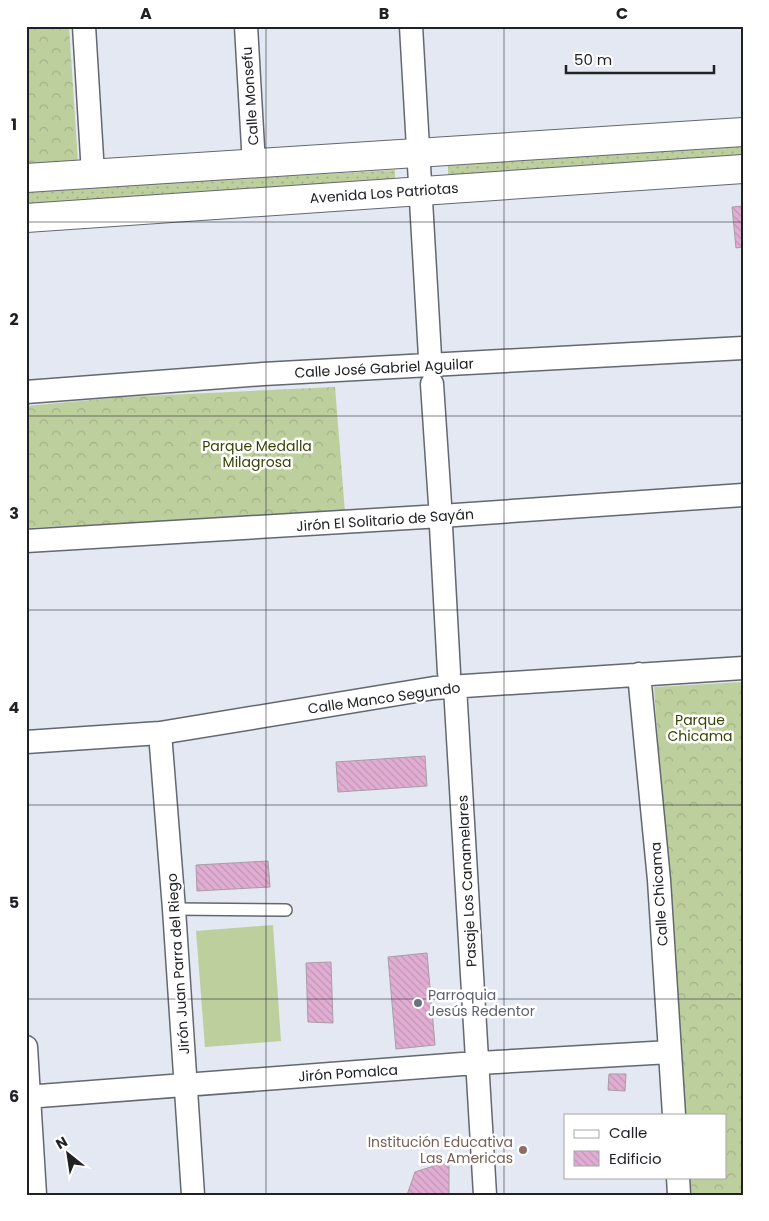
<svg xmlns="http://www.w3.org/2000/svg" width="769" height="1221" viewBox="0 0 769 1221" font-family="Poppins,sans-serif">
<defs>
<pattern id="grass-dots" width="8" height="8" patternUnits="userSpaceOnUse" patternTransform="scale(1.25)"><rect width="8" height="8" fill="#becf9e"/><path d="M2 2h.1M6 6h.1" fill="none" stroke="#a3b188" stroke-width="1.8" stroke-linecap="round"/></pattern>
<pattern id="forest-crowns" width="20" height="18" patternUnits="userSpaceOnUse" patternTransform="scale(1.25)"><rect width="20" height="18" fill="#becf9e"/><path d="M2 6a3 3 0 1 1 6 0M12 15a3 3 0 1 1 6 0" fill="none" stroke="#a3b188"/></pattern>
<pattern id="building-back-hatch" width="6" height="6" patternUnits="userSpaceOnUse" patternTransform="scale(1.25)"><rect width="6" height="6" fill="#e1add3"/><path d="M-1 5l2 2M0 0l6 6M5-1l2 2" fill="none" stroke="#c195b5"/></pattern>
</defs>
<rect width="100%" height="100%" fill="#e3e8f2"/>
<path fill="url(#grass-dots)" d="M743,139v22l-295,19v-21z
M395,170v15l-369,27v-21z"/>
<path fill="url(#forest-crowns)" d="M26,26h43l9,136 -52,3z
M335,387l10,125 -319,16v-122l97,-9z
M743,682v513h-54l-1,-18h37v-62h-41l-30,-428z"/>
<path fill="#becf9e" d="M273,925l8,116 -76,6 -9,-116z
M734,986h9v87h-4z"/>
<path fill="url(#building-back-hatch)" stroke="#a79da4" d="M743,206v41l-7,1 -4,-41z
M425,756l2,30 -89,6 -2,-30z
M268,861l2,26 -73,4 -1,-26z
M427,953l8,92 -39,4 -8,-92z
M331,962l2,61 -25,-1 -2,-59z
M609,1074h17l-1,17 -17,-1z
M449,1161v34h-42l8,-23z"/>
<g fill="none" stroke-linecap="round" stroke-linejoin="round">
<g stroke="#636770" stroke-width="14">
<path id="lane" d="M174,909l112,1"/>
</g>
<g stroke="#636770" stroke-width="25">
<path id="street" d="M84,26l9,148
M246,26l8,139
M411,26l19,331
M432,384l8,120
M26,392l237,-18 480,-26
M441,526l8,147
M26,541l415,-25 302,-21
M639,674l20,206 15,235
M455,687l30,508
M160,733l14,176 19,286
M26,742l134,-9 274,-45 309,-20
M26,1047l9,148
M26,1097l436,-33 208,-12
M678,1177l1,18"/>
</g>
<g stroke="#636770" stroke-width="30">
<path id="secondary" d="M26,178l717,-46
M26,218l717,-49"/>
</g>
<use href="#lane" stroke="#fff" stroke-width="11"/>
<use href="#street" stroke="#fff" stroke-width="22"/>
<use href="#secondary" stroke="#fff" stroke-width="28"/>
</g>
<path fill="none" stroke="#202125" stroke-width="1" stroke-opacity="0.55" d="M266,26v1169M504,26v1169M26,222h717M26,416h717M26,610h717M26,805h717M26,999h717"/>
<circle fill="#6b7280" stroke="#fff" stroke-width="2" cx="418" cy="1003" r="5"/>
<circle fill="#8d6e63" stroke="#fff" stroke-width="2" cx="523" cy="1150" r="5"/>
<g text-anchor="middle" stroke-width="5" stroke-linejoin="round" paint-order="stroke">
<g font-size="14" fill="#202125" stroke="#fff">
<text transform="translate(250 96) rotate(-94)" y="5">Calle Monsefu</text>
<text transform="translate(384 193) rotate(-4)" y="5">Avenida Los Patriotas</text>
<text transform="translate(384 368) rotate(-3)" y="5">Calle José Gabriel Aguilar</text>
<text transform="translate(385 520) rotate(-4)" y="5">Jirón El Solitario de Sayán</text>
<text transform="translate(384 698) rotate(-8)" y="5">Calle Manco Segundo</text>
<text transform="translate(467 881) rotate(-93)" y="5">Pasaje Los Canamelares</text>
<text transform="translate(659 894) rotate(-94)" y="5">Calle Chicama</text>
<text transform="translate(178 964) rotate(-94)" y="5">Jirón Juan Parra del Riego</text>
<text transform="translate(348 1073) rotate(-4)" y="5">Jirón Pomalca</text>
</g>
<g font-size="14" fill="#344302" stroke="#fff">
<text x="257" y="451">Parque Medalla<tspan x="257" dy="16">Milagrosa</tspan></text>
<text x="700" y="725">Parque<tspan x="700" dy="16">Chicama</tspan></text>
</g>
<g font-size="14" fill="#5b616d" stroke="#fff" text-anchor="start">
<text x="428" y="1000">Parroquia<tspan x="428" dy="16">Jesús Redentor</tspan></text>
</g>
<g font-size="14" fill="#785e54" stroke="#fff" text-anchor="end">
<text x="513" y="1147">Institución Educativa<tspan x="513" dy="16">Las Americas</tspan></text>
</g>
</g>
<rect width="769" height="1221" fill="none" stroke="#ffffff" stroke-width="55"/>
<rect x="564" y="1114" width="162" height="65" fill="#ffffff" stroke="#a6a6a8"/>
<rect x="574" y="1130" width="25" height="8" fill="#ffffff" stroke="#a6a6a8"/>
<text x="609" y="1138" font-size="15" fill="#202125">Calle</text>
<rect x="574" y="1151" width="25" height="15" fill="url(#building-back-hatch)" stroke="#a6a6a8"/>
<text x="609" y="1164" font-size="15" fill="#202125">Edificio</text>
<g transform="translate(68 1154) rotate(330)" stroke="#ffffff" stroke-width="4" paint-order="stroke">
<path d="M0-4L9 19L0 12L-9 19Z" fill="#202125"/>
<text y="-8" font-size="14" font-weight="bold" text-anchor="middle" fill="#202125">N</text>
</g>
<path d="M566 65v8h148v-8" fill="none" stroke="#202125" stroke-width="2.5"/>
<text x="574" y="65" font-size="15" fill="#202125" stroke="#ffffff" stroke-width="4" paint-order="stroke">50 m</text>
<rect x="28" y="28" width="714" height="1166" fill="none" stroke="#202125" stroke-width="2"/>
<g font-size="16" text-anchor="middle" font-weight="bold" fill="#202125">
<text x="146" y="19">A</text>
<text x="384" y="19">B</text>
<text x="622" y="19">C</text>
<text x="14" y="130">1</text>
<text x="14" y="325">2</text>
<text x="14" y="519">3</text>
<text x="14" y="713">4</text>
<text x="14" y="908">5</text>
<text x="14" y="1102">6</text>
</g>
</svg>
